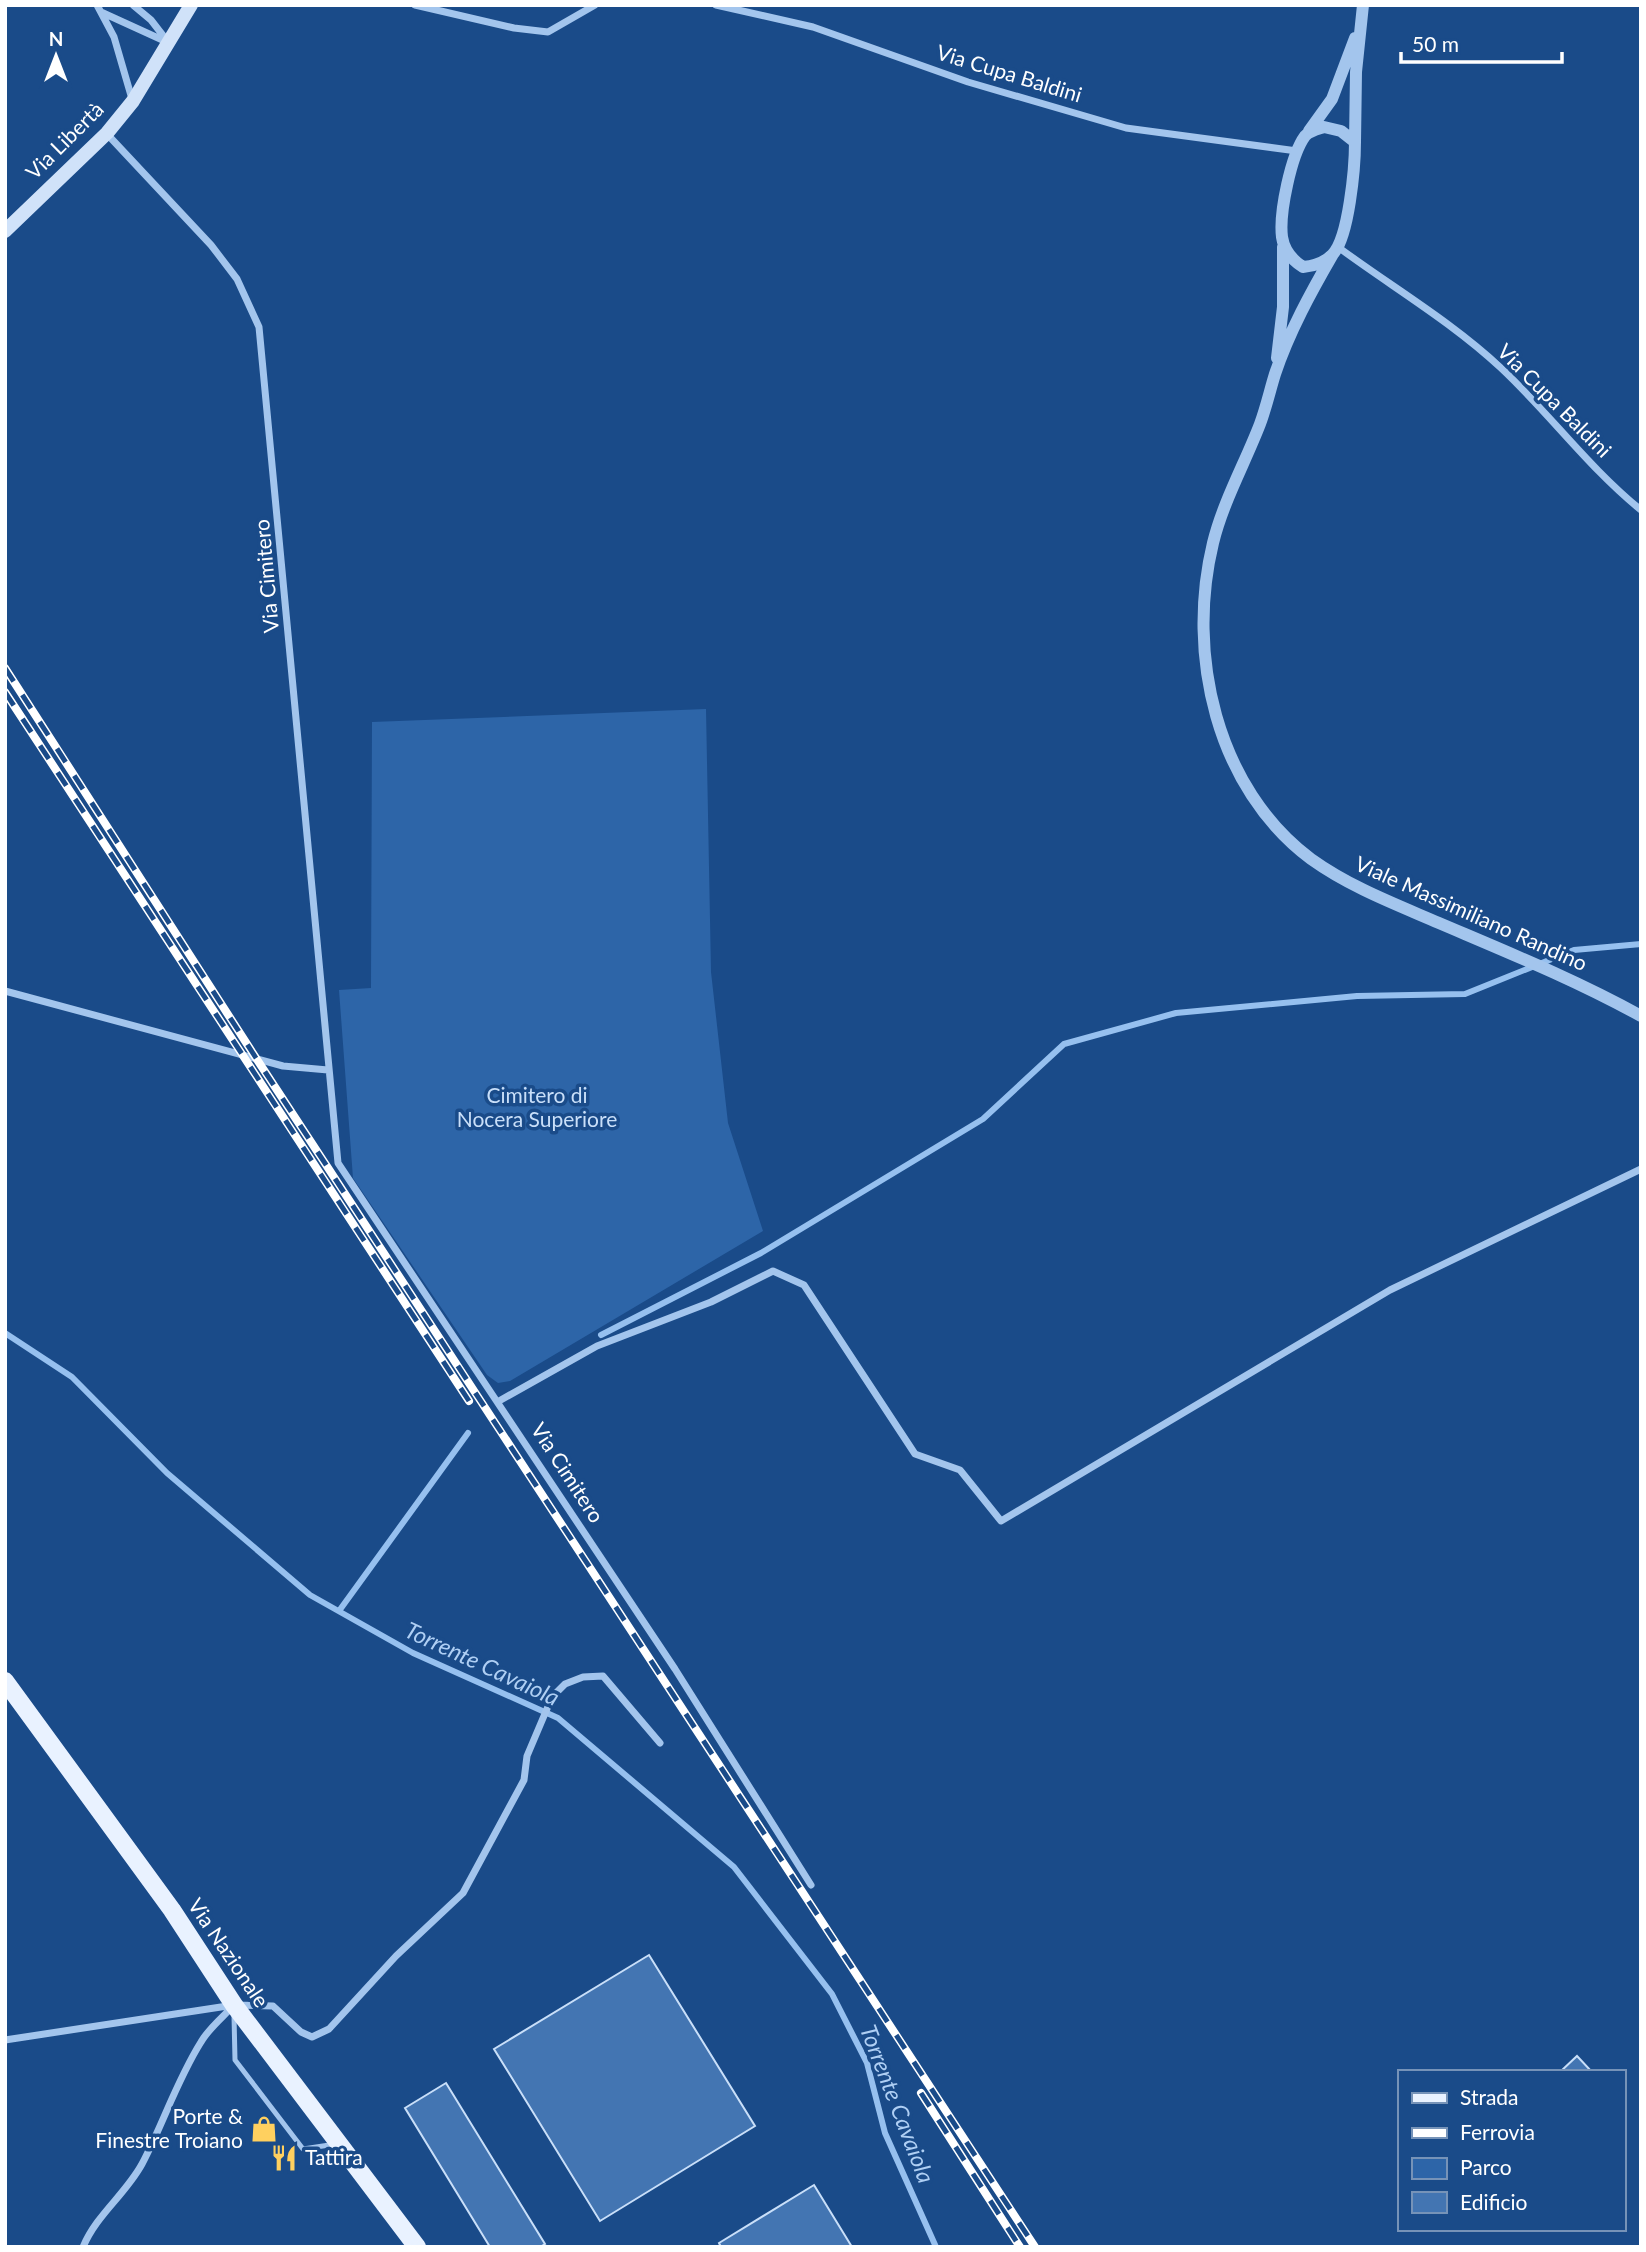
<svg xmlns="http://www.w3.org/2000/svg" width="1646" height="2252" viewBox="0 0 1646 2252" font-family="Lato,sans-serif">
<rect width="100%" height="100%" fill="#1a4b89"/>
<path fill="#2d65a8" d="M706,709l5,263 17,151 35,108 -253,150 -12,2 -11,-8 -134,-197 -14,-188 32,-2 1,-266z"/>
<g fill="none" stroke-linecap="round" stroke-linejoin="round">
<path stroke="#96c0ef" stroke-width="6" d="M5,1333l67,44 95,96 143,122 103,58 145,65 176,149 98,127 35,69 18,70 51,114
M601,1335l160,-82 222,-134 81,-75 112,-31 181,-17 108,-2 109,-44 67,-6
M339,1611l129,-178"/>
</g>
<path fill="#4375b2" stroke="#c9dff9" stroke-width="2" d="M649,1955l106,171 -155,95 -106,-172z
M1577,2056l15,16h-32z
M446,2083l99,161 -5,3h-50l-85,-139z
M814,2185l38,62h-131l-2,-4z"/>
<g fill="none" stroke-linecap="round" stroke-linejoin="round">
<path stroke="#a3c5ed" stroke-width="5" d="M234,2016l1,44 68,89 33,-5"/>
<path stroke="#a3c5ed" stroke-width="7" d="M97,5l17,32 18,62
M133,5l18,15 17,22
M415,5l99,23 34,4 47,-27
M716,5l97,22 155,55 158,46 171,23
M101,12l68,31
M107,134l104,111 26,34 22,48 79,836 337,506 136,216
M1338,247c54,40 114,75 163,121 49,46 88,100 140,142
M5,991l278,75 45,4
M499,1401l98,-55 114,-44 62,-31 31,14 111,169 45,16 41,51 389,-231 251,-121
M5,2040l229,-35 39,1 28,26 11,5 17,-8 67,-73 67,-63 61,-113 3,-24 25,-59 13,-13 18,-7 20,-1 57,67
M83,2247c14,-33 42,-52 59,-83 21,-40 35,-84 59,-122 8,-14 22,-25 33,-37"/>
<path stroke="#a3c5ed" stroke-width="12" d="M1324,127l17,4 14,11c0,24 -6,97 -23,113 -8,8 -18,11 -29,12 -11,-7 -19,-17 -21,-30 -3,-24 9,-82 23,-101 4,-5 13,-7 19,-9z
M1309,131l23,-32 23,-61
M1355,142l1,-70 7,-67
M1333,254c-22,38 -44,78 -58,120 -5,16 -9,34 -15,50 -15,39 -37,78 -47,119 -27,111 3,245 98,316 39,28 84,45 128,64 68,29 137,57 202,93
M1277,358l6,-51v-60"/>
<path stroke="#d0e2f9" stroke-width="14" d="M5,231l102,-98 26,-32 58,-96"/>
<path stroke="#e9f2ff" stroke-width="18" d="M5,1681l167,229 62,95 183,242"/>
<g stroke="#fff" stroke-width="8">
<path id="rail" d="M5,668l251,390 779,1189
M5,692l464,709
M921,2093l99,154"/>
</g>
<use href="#rail" stroke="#1a4b89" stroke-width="5" stroke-dasharray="16" stroke-linecap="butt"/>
</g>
<defs>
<g id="shop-bare" transform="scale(2.1)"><path d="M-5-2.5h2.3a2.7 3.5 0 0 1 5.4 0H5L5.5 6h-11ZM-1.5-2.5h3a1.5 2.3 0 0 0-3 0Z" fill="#ffd05f" stroke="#1a4b89" stroke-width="2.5" paint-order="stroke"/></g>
<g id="restaurant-bare" transform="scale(2.1)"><path d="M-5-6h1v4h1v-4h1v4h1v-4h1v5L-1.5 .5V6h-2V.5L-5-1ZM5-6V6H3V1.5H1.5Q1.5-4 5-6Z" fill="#ffd05f" stroke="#1a4b89" stroke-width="2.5" paint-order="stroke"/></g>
</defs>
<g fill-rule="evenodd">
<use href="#shop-bare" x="264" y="2129"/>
<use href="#restaurant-bare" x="284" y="2158"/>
</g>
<g text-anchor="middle" stroke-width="7" stroke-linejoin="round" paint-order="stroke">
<g font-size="21" fill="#fff" stroke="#1a4b89">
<text transform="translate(1009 74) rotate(17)" y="7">Via Cupa Baldini</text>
<text transform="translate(65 141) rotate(-45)" y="7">Via Libertà</text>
<text transform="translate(1554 401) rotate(45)" y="7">Via Cupa Baldini</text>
<text transform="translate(267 576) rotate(-95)" y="7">Via Cimitero</text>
<text transform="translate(1471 914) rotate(24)" y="7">Viale Massimiliano Randino</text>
<text transform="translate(567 1473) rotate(57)" y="7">Via Cimitero</text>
<text transform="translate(228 1953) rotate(56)" y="7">Via Nazionale</text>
</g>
<g font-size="21" fill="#c9dff9" stroke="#1a4b89">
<text x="537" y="1103">Cimitero di<tspan x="537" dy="24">Nocera Superiore</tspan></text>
</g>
<g font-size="21" fill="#fff" stroke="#1a4b89" text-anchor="end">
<text x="243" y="2124">Porte &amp;<tspan x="243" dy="24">Finestre Troiano</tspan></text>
<text x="305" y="2165" text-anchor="start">Tattira</text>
</g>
<g font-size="23" font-style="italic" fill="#afcff4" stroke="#1a4b89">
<text transform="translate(482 1664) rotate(25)" y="8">Torrente Cavaiola</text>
<text transform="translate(897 2104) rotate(69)" y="8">Torrente Cavaiola</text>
</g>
</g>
<rect width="1646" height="2252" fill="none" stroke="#ffffff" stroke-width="14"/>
<rect x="1398" y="2070" width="228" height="161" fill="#1a4b89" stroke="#7693b8" stroke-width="2"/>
<rect x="1412" y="2093" width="35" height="10" fill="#e9f2ff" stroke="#7693b8" stroke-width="2"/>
<text x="1460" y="2105" font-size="21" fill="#ffffff">Strada</text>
<rect x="1412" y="2128" width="35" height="10" fill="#ffffff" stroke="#7693b8" stroke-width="2"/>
<text x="1460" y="2140" font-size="21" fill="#ffffff">Ferrovia</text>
<rect x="1412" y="2158" width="35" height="21" fill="#2d65a8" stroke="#7693b8" stroke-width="2"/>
<text x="1460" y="2175" font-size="21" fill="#ffffff">Parco</text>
<rect x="1412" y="2192" width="35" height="21" fill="#4375b2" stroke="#7693b8" stroke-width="2"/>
<text x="1460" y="2210" font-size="21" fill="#ffffff">Edificio</text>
<g transform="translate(56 56)" stroke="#1a4b89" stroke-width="5" paint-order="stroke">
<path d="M0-5L12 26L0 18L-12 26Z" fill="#ffffff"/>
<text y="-10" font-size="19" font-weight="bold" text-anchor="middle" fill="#ffffff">N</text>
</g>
<path d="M1401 52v10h161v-10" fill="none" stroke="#ffffff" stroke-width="3.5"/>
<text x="1412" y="52" font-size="21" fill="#ffffff" stroke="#1a4b89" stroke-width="5" paint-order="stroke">50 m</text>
</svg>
